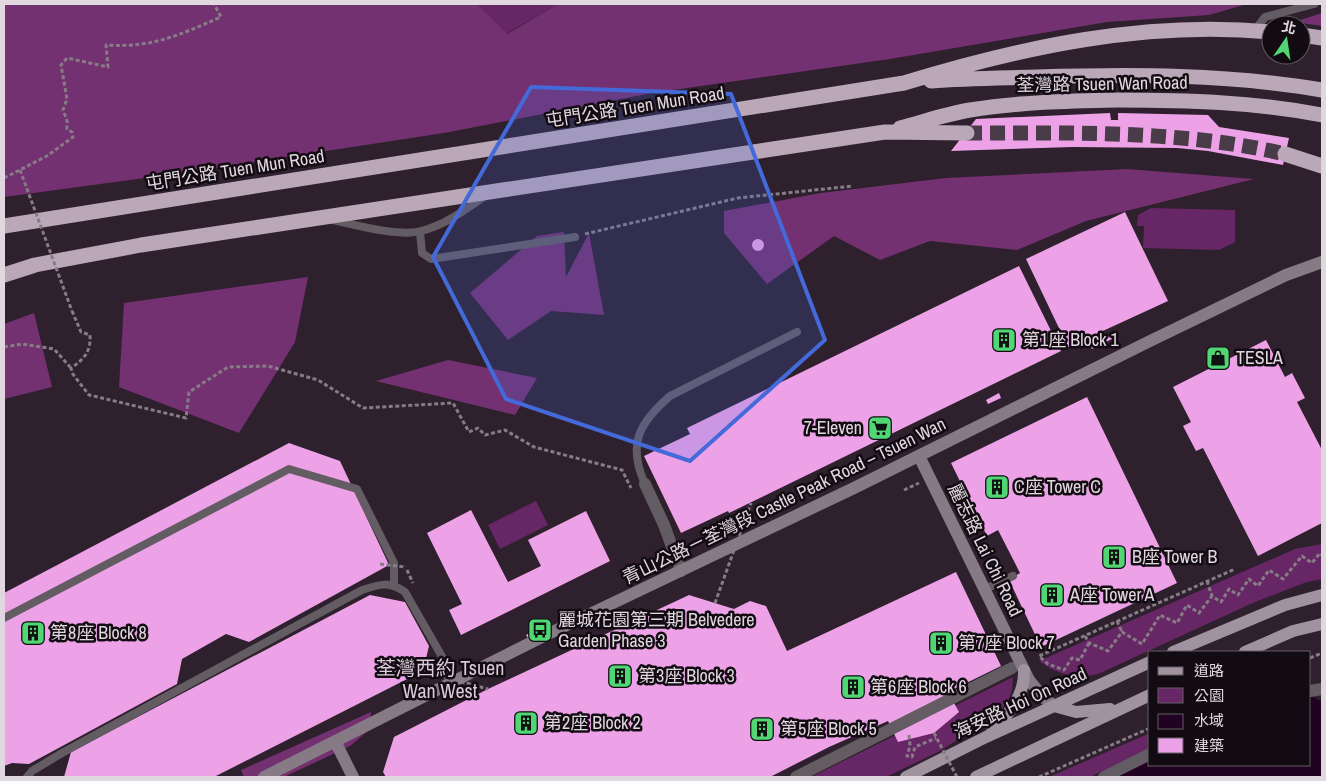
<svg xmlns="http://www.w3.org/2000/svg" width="1326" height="781" viewBox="0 0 1326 781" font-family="'Archivo Narrow','Noto Sans TC',sans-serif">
<rect width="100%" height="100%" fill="#2e202d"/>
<path fill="#672665" d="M477,4h81l-52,30z
M1151,208l84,2v32l-16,8 -76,-2 1,-22h-7l1,-11z
M536,501l12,24 -48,24 -12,-24z
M1322,544v35l-15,3 -52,20 -157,72c-23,5 -40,1 -59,-13l256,-112z
M1013,677l-1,13 -4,11 -11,14 -59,37 -52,25h-75z
M1150,733v15l-60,29h-41z"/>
<path fill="#733171" d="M4,4h473l30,30 51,-30h689l-38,11 -102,7 -217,37 -238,34 -208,40 -255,39 -185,25z
M1322,13v13l-28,-4z
M1127,169l127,10 -168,42 -69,29 -87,-9 -50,19 -46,-24 -67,48 -43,-51v-22l97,-18 125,-15z
M564,232l2,45 23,-44 15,82 -53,-4 -43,29 -38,-47 67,-57z
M308,277l-13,65 -56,91 -120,-46 5,-84z
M34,313l18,74 -48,12v-75z
M448,360l89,18 -22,37 -139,-34z
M371,712l-2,18 -19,16 -66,31h-40l-3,-7z"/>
<path fill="#220222" d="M1310,696l12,5v76h-207l35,-16v4h160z"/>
<path fill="#eda2e8" d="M1110,113l1,7h7v-7l90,2 11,12 70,11 -6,27 -75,-14 -31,-3 -104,-1 -122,4 25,-32z
M1125,212l43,89 -100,46 -42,-88z
M752 245a6 6 0 1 1 12 0a6 6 0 1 1-12 0Z
M1019,266l42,85 -332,162 -1,-2 -47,22 -37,-77 46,-22 -3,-6z
M1110,335l2,4 -20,10 -2,-4z
M1266,340l19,37 7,-4 13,25 -8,4 25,48v73l-64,33 -55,-108 -7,3 -13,-25 8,-4 -18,-35z
M999,393l2,5 -13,6 -2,-4z
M1087,397l90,186 -136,64 -32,-67 11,-7 -22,-43 -11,6 -36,-73z
M289,443l51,18 49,104 -140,77 -23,-8 -44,25 -5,25 -148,80 -17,-1 -8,3v-173z
M471,510l37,72 33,-16 -13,-26 58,-29 24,50 -149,74 -12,-25 13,-6 -35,-71z
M956,572l45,94 -53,26 11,20 -25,21 -36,9 -10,-21 -59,26 -59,30h-384l-3,-5 11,-35 94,-48 201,-94 45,14 16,-8 16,5 21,45z
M370,595l35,7 24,44 -6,25 -209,106h-150l7,-25z
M538,629l1,3 -11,6 -2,-3z"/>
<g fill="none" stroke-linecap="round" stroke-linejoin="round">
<path stroke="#493b48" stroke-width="15" stroke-dasharray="15 8" stroke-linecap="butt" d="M967,133c107,0 213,-3 318,21"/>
<path stroke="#877c86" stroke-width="3" stroke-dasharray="4 2.5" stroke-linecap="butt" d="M4,178l43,-22 26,-19 -1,-5 -5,-3v-9l-4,-10 4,-11 -6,-34 6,-7 41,9 -2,-22c47,3 73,-10 115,-28l-7,-13
M585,234l153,-36 115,-12
M72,311l9,21 9,3c1,17 -6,24 -19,33l1,5 17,22 97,23 3,-26 39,-25 40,-1 50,14 45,28 90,-5 16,29 9,-4 7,7 20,-5 29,17 88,23 9,18
M4,347l18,-3 32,5 17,19
M904,490l15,-7
M407,570l6,13
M1207,581l5,15
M1117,621l5,11
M1085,636l4,7 19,8 14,-19 20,12 18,-29 17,8 10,-18 12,8 13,-17 9,6 8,-13 9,6 11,-16 9,7 11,-16 14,9 19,-23 10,7 8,-10 2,2
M1089,643l-9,17 -8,-2 -8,12 -16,-6 -9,-8 196,-87
M1310,658l12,-5
M909,735l1,11 -3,10 5,1 3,-10 21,-9
M1039,777l111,-49"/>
<path stroke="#635c62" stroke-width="8" d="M1255,30l10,-13 49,-13
M333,220c22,5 66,17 88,11 24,-6 44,-21 64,-35
M420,232l2,21 9,6 144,-22
M645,484c-18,-40 -6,-61 25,-88l127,-64
M985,589l28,-13
M4,618l285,-149 68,20 37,74v22
M27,777l5,-6 30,-18 300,-163c18,-6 27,-9 43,2l51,89"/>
<path stroke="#635c62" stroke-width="12" d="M645,484l19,41 17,46
M1310,691l12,-2
M796,777l216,-109
M1104,777l46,-23"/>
<path stroke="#867a85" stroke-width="12" d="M919,456l110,224 14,17 11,9
M335,741l18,36
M264,777l280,-141 310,-148 294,-146 138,-67 36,-13"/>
<path stroke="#a192a0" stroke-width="12" d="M1173,652l112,-47 37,-10
M1245,652l48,-21 29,-7
M1054,706l22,6 34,-3
M992,732c17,-19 33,-36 32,-62
M906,777l80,-40 164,-75
M976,777l174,-82"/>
<path stroke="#baa7b8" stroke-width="15" d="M1301,35l21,3
M931,81c35,-3 71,-3 106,-4 96,-3 191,-3 285,13
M900,128c23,-6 46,-14 70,-18 49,-8 98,-9 148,-10 68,0 137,2 204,15
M1285,154l37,12
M4,226l900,-143c118,-36 243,-63 367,-51
M4,275l31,-10 106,-20 744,-113 82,1"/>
<path stroke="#877c86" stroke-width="3" stroke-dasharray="4 2.5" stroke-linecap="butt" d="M20,170l52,141
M380,564l26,3
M715,603l36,-100
M423,671l65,18
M934,733l23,44"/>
</g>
<path fill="#4469d9" fill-opacity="0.2" stroke="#4469d9" stroke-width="4" stroke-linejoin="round" d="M531,87l200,7 94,246 -135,121 -184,-62 -73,-142z"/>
<defs>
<g id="building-square" transform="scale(1.25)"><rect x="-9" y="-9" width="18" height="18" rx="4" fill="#51d674" stroke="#120c12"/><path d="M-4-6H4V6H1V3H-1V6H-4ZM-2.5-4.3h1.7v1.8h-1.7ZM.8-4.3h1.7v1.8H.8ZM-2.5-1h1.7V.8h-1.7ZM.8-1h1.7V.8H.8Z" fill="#111"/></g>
<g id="shop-square" transform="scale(1.25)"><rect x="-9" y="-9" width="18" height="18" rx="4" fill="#51d674" stroke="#120c12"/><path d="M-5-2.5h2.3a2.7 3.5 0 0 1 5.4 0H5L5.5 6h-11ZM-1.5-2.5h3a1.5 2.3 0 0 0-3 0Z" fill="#111"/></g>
<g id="supermarket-square" transform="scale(1.25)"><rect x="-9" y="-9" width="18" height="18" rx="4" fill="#51d674" stroke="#120c12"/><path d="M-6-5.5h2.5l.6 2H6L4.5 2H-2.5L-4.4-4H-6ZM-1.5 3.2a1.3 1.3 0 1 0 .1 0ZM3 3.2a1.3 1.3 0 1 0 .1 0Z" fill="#111"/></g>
<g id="bus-square" transform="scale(1.25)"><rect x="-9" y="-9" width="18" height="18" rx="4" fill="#51d674" stroke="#120c12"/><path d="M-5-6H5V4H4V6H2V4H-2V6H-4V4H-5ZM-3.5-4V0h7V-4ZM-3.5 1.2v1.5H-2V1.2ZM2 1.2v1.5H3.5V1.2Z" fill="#111"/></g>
</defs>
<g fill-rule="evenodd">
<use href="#building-square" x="1004" y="340"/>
<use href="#shop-square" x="1218" y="358"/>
<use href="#supermarket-square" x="880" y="428"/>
<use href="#building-square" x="997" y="487"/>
<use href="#building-square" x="1114" y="557"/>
<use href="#building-square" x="1052" y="595"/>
<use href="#bus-square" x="540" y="630"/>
<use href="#building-square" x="33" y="633"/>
<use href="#building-square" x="941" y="643"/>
<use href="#building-square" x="620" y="676"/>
<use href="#building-square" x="853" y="687"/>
<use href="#building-square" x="526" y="723"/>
<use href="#building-square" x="762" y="729"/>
</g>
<g text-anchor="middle" stroke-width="5" stroke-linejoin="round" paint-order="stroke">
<g font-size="18" fill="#e0d7df" stroke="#120c12">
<text transform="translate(1102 84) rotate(-1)" y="6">荃灣路 Tsuen Wan Road</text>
<text transform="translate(635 107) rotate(-9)" y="6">屯門公路 Tuen Mun Road</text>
<text transform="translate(235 170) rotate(-9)" y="6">屯門公路 Tuen Mun Road</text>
<text transform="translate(784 501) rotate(-26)" y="6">青山公路－荃灣段 Castle Peak Road – Tsuen Wan</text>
<text transform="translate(985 550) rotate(64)" y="6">麗志路 Lai Chi Road</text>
<text transform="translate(1020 703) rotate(-25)" y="6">海安路 Hoi On Road</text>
</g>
<g font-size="18" fill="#e0d7df" stroke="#120c12" text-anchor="start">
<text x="1022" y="346">第1座 Block 1</text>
<text x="1236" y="364">TESLA</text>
<text x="862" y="434" text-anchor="end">7-Eleven</text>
<text x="1014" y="493">C座 Tower C</text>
<text x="1132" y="563">B座 Tower B</text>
<text x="1070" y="601">A座 Tower A</text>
<text x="558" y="626">麗城花園第三期 Belvedere<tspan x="558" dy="21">Garden Phase 3</tspan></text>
<text x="50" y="639">第8座 Block 8</text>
<text x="958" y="649">第7座 Block 7</text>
<text x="638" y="682">第3座 Block 3</text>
<text x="870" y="693">第6座 Block 6</text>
<text x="544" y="729">第2座 Block 2</text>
<text x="780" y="735">第5座 Block 5</text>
</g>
<g font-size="20" fill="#dcc9da" stroke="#120c12">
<text x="440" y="675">荃灣西約 Tsuen<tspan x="440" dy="23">Wan West</tspan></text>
</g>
</g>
<rect width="1326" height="781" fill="none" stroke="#e0d7df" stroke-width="10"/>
<rect x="1148" y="651" width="162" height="115" fill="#120c12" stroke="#645d64"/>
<rect x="1158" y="667" width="25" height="8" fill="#a192a0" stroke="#645d64"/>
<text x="1194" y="676" font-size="15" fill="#e0d7df">道路</text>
<rect x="1158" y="688" width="25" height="15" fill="#672665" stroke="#645d64"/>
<text x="1194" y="701" font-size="15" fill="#e0d7df">公園</text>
<rect x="1158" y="714" width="25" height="15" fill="#220222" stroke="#645d64"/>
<text x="1194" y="726" font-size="15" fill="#e0d7df">水域</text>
<rect x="1158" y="738" width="25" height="15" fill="#eda2e8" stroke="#645d64"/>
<text x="1194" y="751" font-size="15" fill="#e0d7df">建築</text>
<g transform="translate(1286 40) rotate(13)"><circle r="24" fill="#120c12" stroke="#645d64"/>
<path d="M0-4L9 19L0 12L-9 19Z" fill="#51d674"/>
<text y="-8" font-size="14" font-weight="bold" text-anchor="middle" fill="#e0d7df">北</text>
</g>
</svg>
